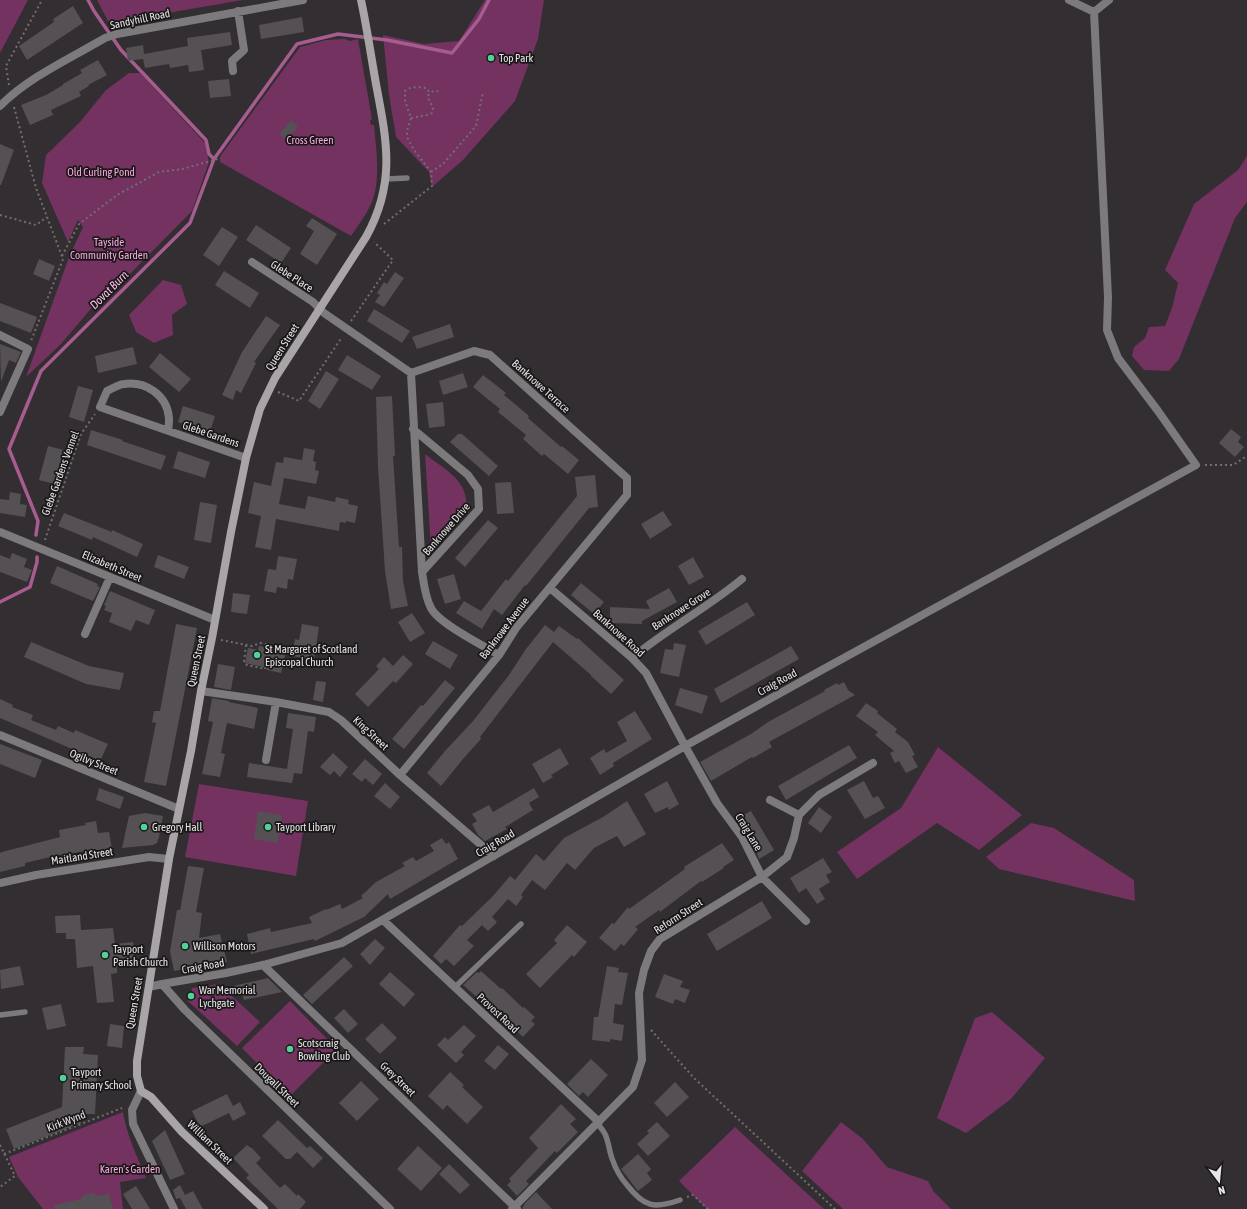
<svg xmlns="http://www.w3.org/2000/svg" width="1247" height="1209" viewBox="0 0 1247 1209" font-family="'Asap Condensed',sans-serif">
<rect width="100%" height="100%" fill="#322e31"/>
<path fill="#733260" d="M0,0h28l-28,53z
M97,0h146l-134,23z
M485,0h59l-6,39 -23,62 -52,59 -31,27 -3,-15 -33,-35 -7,-42 -6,-60 41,9 35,-3z
M345,39l5,2 8,-2 14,80 -2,2 1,4h3c2,22 6,49 0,71 -4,14 -15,28 -23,40l-131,-74 1,-7 79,-108 26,-7z
M129,73h11l65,70 4,19 -17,49 -65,66 -13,12 -8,2 -45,53 -35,33 43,-120 14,-30 -5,-7 -10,22 -26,-59 4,-28 34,-33 26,-32z
M1247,156v46l-12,16 -56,141 -10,12 -25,-1 -12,-14 2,-9 11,-9 4,-11 16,-1 7,-18 6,-25 -13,-13 29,-66 44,-34z
M163,280l18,5 6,19 -15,11 1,20 -19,8 -18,-11 -7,-17z
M425,454c19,15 45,27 41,55l-35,40z
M938,747l84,68 -43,35 -42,-27 -80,56 -20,-27 64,-44z
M199,784l109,17 -12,75 -111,-19z
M1031,823l23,5 80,52 1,21 -136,-32 -13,-12z
M219,984l41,38 -23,24 -49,-45 3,-5 1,-8z
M290,1001l47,48 -47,47 -48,-48z
M992,1012l53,46 -34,41 -45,34 -29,-15 38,-100z
M123,1112c4,24 14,44 23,66l-26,4 3,27h-80l-25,-32 -9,-20z
M841,1122l22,17 24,28 41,14 6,11 17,17h-108l-41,-38z
M735,1127l89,82h-117l-28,-28z"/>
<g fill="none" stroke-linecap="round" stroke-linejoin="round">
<path stroke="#a75c8f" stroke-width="3.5" d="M88,0l6,11 27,39 85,90 3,14 5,5
M36,535l2,-14 -29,-72 32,-78 149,-148 24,-64 83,-115 41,-10 49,6 65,13 27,-34 10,-19
M0,602l30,-15 7,-25v-5"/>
</g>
<path fill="#555053" d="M73,6l10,17 -56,37 -8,-14 35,-24 -1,-3z
M302,17l2,15 -43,7 -2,-14z
M230,32l2,13 -31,5 3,20 -15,2 -1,-7 -18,3 -1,-4 -24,4 -2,-9 -15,2 -2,-13 17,-3 1,9 44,-8 -1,-8z
M98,60l9,15 -19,10 1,1 -10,6 2,4 -30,14 2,5 -23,10 -9,-20 25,-10 17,-10v-1l19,-11 -2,-3z
M229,79l2,17 -21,2 -2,-17z
M291,120l7,7 -11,13 -8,-6z
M0,144l14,6 -13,35h-1z
M312,218l25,16 -20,31 -17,-11 14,-23 -8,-5z
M256,225l35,23 -10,15 -35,-23z
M222,227l16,10 -19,29 -16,-11z
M39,259l16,7 -6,15 -16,-7z
M224,271l35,22 -9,15 -35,-23z
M395,272l9,6 -20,29 -9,-5 5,-7 -3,-2 7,-11 3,2z
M0,303l37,14 -6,16 -31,-12z
M374,309l36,22 -8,12 -35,-22z
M266,316l14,9 -26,37 2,1 -15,30 -5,-3 -3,10 -11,-5 20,-43z
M450,324l4,13 -37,12 -5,-12z
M0,344l21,8 -5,11 -7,-3 -8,22z
M133,347l4,17 -39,9 -3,-17z
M160,353l31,26 -12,13 -30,-25z
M347,355l34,21 -9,14 -34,-20z
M326,371l13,8 -19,30 -12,-8z
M463,373l5,14 -25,8 -4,-14z
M483,375l23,18 -2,2 25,21 -1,2 33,29 1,-1 17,14 -11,14 -24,-20 -2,2 -19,-17 3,-4 -28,-23 2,-3 -27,-22z
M78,386l15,4 -9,32 -15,-5z
M392,396l3,60h-2l6,91h3l1,34 5,25 -17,3 -6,-38 -7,-104 -2,-70z
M443,402l2,24 -16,2 -3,-24z
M183,406l32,10 -5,16 -32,-10z
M1231,429l10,8 -3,5 6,5 -9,10 -16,-14z
M91,430l32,10 -1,1 44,15 -5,14 -74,-25z
M458,434h4l36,32 -9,10 -39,-34z
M48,446l16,4 -9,34 -16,-4z
M304,448l11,2 -2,11 3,1 -1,8 4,1 -3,13 -32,-6 -5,26 26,5 3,-13 27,6 1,-5 13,3 -1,4 10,2 -3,17 -9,-2v2l-6,-1 -1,9 -63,-12 -5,31 -16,-3 6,-31 -13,-3 6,-31 17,4 5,-24 7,1 1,-6 18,3z
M178,451l32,11 -5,16 -32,-10z
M595,475l3,32 -9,1 -63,78 -1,-1 -23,30 -8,-6 -12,20 -26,-16 8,-12 17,10 25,-32 2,2 69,-85 -2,-19z
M511,482l3,31 -17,1 -2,-31z
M10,492l11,2 -1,10 7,1 -2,12 -25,-4v-14l9,1z
M200,502l17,3 -6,38 -17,-3z
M663,511l9,14 -22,14 -9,-15z
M64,513l48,19v-2l31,14 -6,13 -44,-20 -1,3 -34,-14z
M488,520l10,8 -33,39 -10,-9z
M12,553l15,6 -3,8 8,3 -5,12 -27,-10v-17l10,4z
M158,555l31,12 -5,12 -30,-12z
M278,556l19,3 -4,21 -5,-1 -1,10 -10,-2 -1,6 -12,-2 4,-22 8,1z
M693,557l11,20 -15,8 -11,-19z
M57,566l41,18 -1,2 3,1 -7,14 -43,-18z
M454,574l7,25 -16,5 -8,-25z
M581,583l23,19 -10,12 -23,-19z
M669,588l8,14 -35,19v3l-32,-1v-16l40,2 -4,-8z
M110,591l45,19 -6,15 -13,-5 -5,11 -22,-9 3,-9 -8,-3 2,-4 -2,-1z
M233,593l17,2 -3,19 -16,-2z
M747,602l8,13 -49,30 -8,-14z
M412,613l13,20 -15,9 -12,-20z
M176,624l21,4 -31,158 -22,-4 12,-59 -4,-1 2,-11h6z
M302,624l17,3 -5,33 -22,-4 3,-17 4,1z
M545,625l9,7 5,-6 18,13 1,-1 46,42 -13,14 -20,-18v-1l-38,-33 -73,95 1,2 -18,20 -22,27 -14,-13 18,-22 28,-30 36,-46 17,-26z
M433,641l25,14 -8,14 -25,-15z
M31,642l58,24 35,7 -4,17 -34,-6 -62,-27z
M674,643l12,2 -7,32 -19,-4 5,-24 8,1z
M259,646l27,6 -5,21 -14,-3v-2l-22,-5 3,-15 10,2z
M791,646l8,13 -78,44 -7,-14z
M403,655l10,9 -17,19 -3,-2 -25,26 -13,-13 24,-25 -3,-3 8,-9 9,9z
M218,664l17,3 -4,23 -17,-3z
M445,680l10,8 -51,61 -12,-10 29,-34 2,1z
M316,681l10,1 -3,20 -10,-2z
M844,682l4,8 7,5 -86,47 3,5 -19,11 -1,-1 -41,24 -11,-19 51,-28 17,-12 57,-31 -1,-1 13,-7 1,2z
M680,688l28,8 -6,18 -27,-9z
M212,698l17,3v1l29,6 -4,21 -27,-6 -6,30 4,1 -5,23 -18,-3 11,-52 -5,-1z
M0,699l13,6 -1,2 21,8 -2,5 25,10 2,-4 16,7 1,-3 33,14 -8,17 -100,-43z
M866,703l12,8 -1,2 20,16 -2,3 13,10 7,13 -3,1 6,11 -12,6 -7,-12 -4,2 -5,-10 4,-2 -19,-16 3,-3 -22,-16z
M635,711l17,28 -39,24 1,3 -14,9 -10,-17 14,-9 2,4 21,-12 -10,-19z
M288,713l28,4 -2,15 -6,-1 -6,43 -8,-1 -2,10 -45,-6 2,-14 38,6 6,-40 -7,-1z
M0,744l42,16 -7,18 -35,-14z
M849,745l8,13 -71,42 -8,-14z
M560,748l9,16 -18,11 2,2 -10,6 -11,-19z
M333,753l15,14 -8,10 -6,-6 -4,4 -10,-8z
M365,759l17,15 -9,11 -8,-7 -3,4 -10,-8z
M667,781l12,23 -10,6 -1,-3 -13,6 -11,-19z
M864,781l9,17 5,-2 7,12 -20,11 -18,-29z
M385,783l15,14 -10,12 -16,-13z
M99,788l25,9 -4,12 -24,-9z
M534,788l5,9 -10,6 4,7 -28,17 2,2 -22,12 -7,-6 -6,-11 5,-3 -5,-7 17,-9 4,7z
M627,801l19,33 -22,13 -7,-11 -23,12 -19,22 -8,-7 -22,27 -13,-10 -11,15 2,2 -7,9 -8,-7 -16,18 5,5 -9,9 -6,-6 -15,15 7,6 -20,20 -8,-7 -5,5 -8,-8 27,-31 2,1 31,-30 17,-20 5,4 21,-26 8,7 20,-23 39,-21z
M819,807l13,10 -11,16 -13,-10z
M258,811l24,4 -4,28 -24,-4z
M751,811l23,39 -15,9 -5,-14 -16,-27z
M145,813l18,3 -4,21 -2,6 -4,2 -31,3 7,-32z
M96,821l2,12 11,-1 3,17 -25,4 -1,-2 -27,4 -34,8v3l-25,6v-19l2,-1 58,-15 -1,-7 27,-5 -1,-2z
M442,838l4,6 3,-2 9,17 -68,40 -2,-5 -24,23 -49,24 -1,-2 -63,15 -4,-20 23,-6 1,4 41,-9 -3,-6 17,-8v1l14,-6 2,5 21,-11 -2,-2 15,-14 29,-16 -3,-3 11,-6 3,4 18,-10 -4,-6z
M722,843l12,17 -11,7 1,1 -22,14 -1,-1 -41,31 -1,-2 -24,17 3,2 -14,17 -3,-2 -6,7 -16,-13 13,-15 2,1 14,-17 1,2 56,-40 -1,-2z
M823,858l9,14 -6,3 4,7 -11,7 6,10 -8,5 -11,-16 -7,5 -9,-15z
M188,866l16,2 -8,44 6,1 -3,25 21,-4 7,28 -53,9 -4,-20 7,-41h3z
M762,901l10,17 -55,33 -10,-17z
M80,915l1,15 32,-2 2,16 18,-2 2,21 -18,2v8l-6,1 3,28 -17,1 -4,-37 -16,2 -2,-29h-9v-6h-10l-1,-17z
M567,925l20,17 -13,15 -2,-2 -32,33 -14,-14 31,-31 -3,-3z
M375,939l10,9 -15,17 -10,-11z
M344,957l9,9 -41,38 -9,-9z
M20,966l4,19 -23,4 -1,-19z
M607,966l12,2 -1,4 10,1 -6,32 -7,-1 -2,19 11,2 -2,16 -12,-2v3l-18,-2 2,-23h4z
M481,971l20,18 1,-1 21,20 1,-1 11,10 -4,4 4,3 -12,13 -21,-20 -1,1 -38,-33 14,-13 2,1z
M390,972l25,22 -11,13 -25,-23z
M664,974l19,7 -3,6 10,3 -5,13 -10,-4 -2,5 -18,-7z
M268,978l14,14 -38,8 -2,-6 -7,1 -2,-9z
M61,1004l5,22 -19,4 -5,-22z
M344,1009l14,15 -10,9 -14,-15z
M382,1023l15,15 -17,16 -15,-15z
M110,1024l14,2 -2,22 -15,-2z
M464,1025l12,11 -15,16 3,3 -8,8 -19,-18 8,-8 3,3z
M498,1045l11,9 -14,16 -11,-9z
M65,1047h19l-1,7 15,1 -3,59h-9v3h-5v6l-67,26 -8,-20 56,-22z
M591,1059l17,16 -20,22 -5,-5 -4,4 -12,-12z
M450,1072l14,13 -2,2 21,20 -16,17 -20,-19 -4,5 -15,-14z
M361,1081l18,18 -22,22 -18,-18z
M675,1082l14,15 -22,20 -13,-14z
M227,1094l6,12 7,-4 6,12 -13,7 -4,-8 -29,14 -8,-16z
M561,1104l15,15 -6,5 8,8 -21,21 -2,-2 -19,20 -10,10 3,3 -12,12 -10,-11 4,-4 -2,-2 29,-31 -9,-10z
M278,1120l29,28 3,-2 13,12 -10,10 -16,-16 -7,7h-4l-24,-23z
M657,1122l13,14 -22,20 -11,-12 12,-11 -2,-2z
M165,1130l20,44 -15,6 -18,-39z
M247,1145l4,3h1l9,10 -5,5 24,25 5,-4 12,12 1,-2 8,8 -6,7h-22l-32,-31 3,-3 -16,-17z
M418,1146l24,22 -21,23 -24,-22z
M638,1154l13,15 -4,4 5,7 -14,11 -17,-22z
M449,1164l21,21 -10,9 -21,-20z
M180,1185l5,10 8,-4 10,18h-17l-6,-11 -4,1 -3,-9z
M136,1186l14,23h-18l-9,-15z
M536,1192l16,17h-30l3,-6z
M93,1193l4,3 12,-2 4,15h-58l-1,-4 27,-6 1,-3z"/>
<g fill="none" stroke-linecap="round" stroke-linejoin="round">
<path stroke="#726e71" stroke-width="2" stroke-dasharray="2 3" stroke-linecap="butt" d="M9,85l-3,-19 36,-66
M14,107l22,81 27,71 -32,82
M411,118l16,-3 5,-2 1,-5 -5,-10 1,-6
M431,172l12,-8 33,-38 7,-34
M0,215l36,10 11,-8
M384,224l48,-38 -1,-14 -17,-22 -7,-13v-6l4,-13 -6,-17v-10c5,-5 14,-4 21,-3l3,4 11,-1
M62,256l17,-32 38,-29 42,-23 23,-3 39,-11
M351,321l42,-61 -19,-18
M278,392l21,9 43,-64
M1205,465h28l14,-9
M45,540l36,-106 14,-20
M221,640l31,6 8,-3 11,2 -2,5h2
M246,645l-2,17 3,3 18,4 1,-3h2
M651,1030l43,48 141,131
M0,1145l15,31 -15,11
M4,1154l118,-46
M687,1197l6,-2 15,14"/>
<path stroke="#7c7a7c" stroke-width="5.5" d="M386,179l21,-1
M455,987l66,-63
M0,1015l25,-3
M598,1124c2,3 5,6 7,10 4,8 4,18 8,27 3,9 8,17 14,24 17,22 27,24 53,15"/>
<path stroke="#7c7a7c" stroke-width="8" d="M1069,0l25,12 15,-12
M233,71l-1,-10 12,-11 -6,-39
M0,106c29,-29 69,-47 105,-68l12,-4 186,-34
M252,262l61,40 11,11 87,60 11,199c2,12 3,25 9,36 7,15 53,38 68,47
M0,335l28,14 -28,63
M413,429l55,46 10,14 1,20 -57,63
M168,430c1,-4 1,-8 1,-12 -2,-23 -23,-37 -45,-34 -5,0 -12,5 -17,7l-7,16 146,51
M0,532l215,88
M550,588l82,70 14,15 39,73 32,57 25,34 20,40 44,44
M85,634l25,-57
M632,658c35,-29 75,-50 110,-79
M201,691l75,11 53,10 12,8 59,55 94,81
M0,735l179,74
M266,760l10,-58
M400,775l99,-120 17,-27 111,-133v-17l-137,-123 -16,-4 -63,22
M770,800l29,15
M0,883l36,-8 113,-18 20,2
M383,920l216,202
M263,965l254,244
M162,984l64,-11 37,-8 79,-22 343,-197 135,-75 376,-206 -38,-54 -40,-53 -11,-28 1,-33 -14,-285
M149,987l13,-3 23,26 205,199
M141,1091l-9,19 1,14 41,85
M512,1209l121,-122 9,-27 -3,-67 5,-23 7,-19 9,-12 102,-62 25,-20 7,-19 5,-23 20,-20 54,-32"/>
<path stroke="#a8a4a7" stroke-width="8" d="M264,1209l-82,-77 -31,-35 -10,-6 -4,-15v-15l32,-202 22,-108 10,-60 11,-53 19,-106 15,-74 14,-49 15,-31 91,-141c30,-54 21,-95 10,-153 -5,-28 -9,-56 -15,-84"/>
</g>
<g fill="#51d397" stroke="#191718" stroke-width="1.5">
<circle cx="491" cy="58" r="4"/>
<circle cx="257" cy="655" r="4"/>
<circle cx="144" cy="827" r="4"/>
<circle cx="268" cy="827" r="4"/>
<circle cx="185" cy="946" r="4"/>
<circle cx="105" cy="955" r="4"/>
<circle cx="191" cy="996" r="4"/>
<circle cx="290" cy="1049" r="4"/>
<circle cx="63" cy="1078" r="4"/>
</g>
<g text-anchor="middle" stroke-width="3.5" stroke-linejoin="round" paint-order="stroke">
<g font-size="11" fill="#e8e5e7" stroke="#191718">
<text transform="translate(140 19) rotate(-12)" y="4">Sandyhill Road</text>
<text transform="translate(292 276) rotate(33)" y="4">Glebe Place</text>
<text transform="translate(282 347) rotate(-58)" y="4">Queen Street</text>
<text transform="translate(541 386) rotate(42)" y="4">Banknowe Terrace</text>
<text transform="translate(211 434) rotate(19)" y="4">Glebe Gardens</text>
<text transform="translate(60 473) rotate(-70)" y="4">Glebe Gardens Vennel</text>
<text transform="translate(446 529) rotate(-49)" y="4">Banknowe Drive</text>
<text transform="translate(112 566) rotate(23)" y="4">Elizabeth Street</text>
<text transform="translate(681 609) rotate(-33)" y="4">Banknowe Grove</text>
<text transform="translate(504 628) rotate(-53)" y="4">Banknowe Avenue</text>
<text transform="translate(619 633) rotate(42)" y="4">Banknowe Road</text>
<text transform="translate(196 661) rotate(-78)" y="4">Queen Street</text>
<text transform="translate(777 682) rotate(-29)" y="4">Craig Road</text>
<text transform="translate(371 733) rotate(43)" y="4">King Street</text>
<text transform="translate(94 762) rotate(22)" y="4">Ogilvy Street</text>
<text transform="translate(749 832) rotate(59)" y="4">Craig Lane</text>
<text transform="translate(495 843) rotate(-30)" y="4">Craig Road</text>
<text transform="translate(82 856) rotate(-9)" y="4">Maitland Street</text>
<text transform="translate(678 916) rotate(-33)" y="4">Reform Street</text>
<text transform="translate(203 966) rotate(-10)" y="4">Craig Road</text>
<text transform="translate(134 1003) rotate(-80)" y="4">Queen Street</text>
<text transform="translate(498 1013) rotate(43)" y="4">Provost Road</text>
<text transform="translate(398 1079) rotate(44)" y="4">Grey Street</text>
<text transform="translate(277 1085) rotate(44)" y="4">Dougall Street</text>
<text transform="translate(66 1121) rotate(-21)" y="4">Kirk Wynd</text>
<text transform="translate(210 1142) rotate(44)" y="4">William Street</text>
</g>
<g font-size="11" fill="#e8e5e7" stroke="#191718" text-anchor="start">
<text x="499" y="62">Top Park</text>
<text x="265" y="653">St Margaret of Scotland<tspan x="265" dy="13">Episcopal Church</tspan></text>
<text x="152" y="831">Gregory Hall</text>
<text x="276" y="831">Tayport Library</text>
<text x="193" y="950">Willison Motors</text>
<text x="113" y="953">Tayport<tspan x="113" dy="13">Parish Church</tspan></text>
<text x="199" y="994">War Memorial<tspan x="199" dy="13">Lychgate</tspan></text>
<text x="298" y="1047">Scotscraig<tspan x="298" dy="13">Bowling Club</tspan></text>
<text x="71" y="1076">Tayport<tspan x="71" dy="13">Primary School</tspan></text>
</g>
<g font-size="11" fill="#fcaae1" stroke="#191718">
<text x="310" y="144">Cross Green</text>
<text x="101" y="176">Old Curling Pond</text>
<text x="109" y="246">Tayside<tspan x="109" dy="13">Community Garden</tspan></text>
<text x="130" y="1173">Karen's Garden</text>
</g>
<g font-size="12" font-style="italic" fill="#fbbde5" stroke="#191718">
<text transform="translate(109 290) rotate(-45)" y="4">Dovat Burn</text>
</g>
</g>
<g transform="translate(1219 1181) rotate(164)" stroke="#191718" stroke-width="3" paint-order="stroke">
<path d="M0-3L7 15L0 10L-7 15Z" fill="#e8e5e7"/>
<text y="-6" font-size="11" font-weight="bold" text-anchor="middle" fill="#e8e5e7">N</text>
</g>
</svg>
